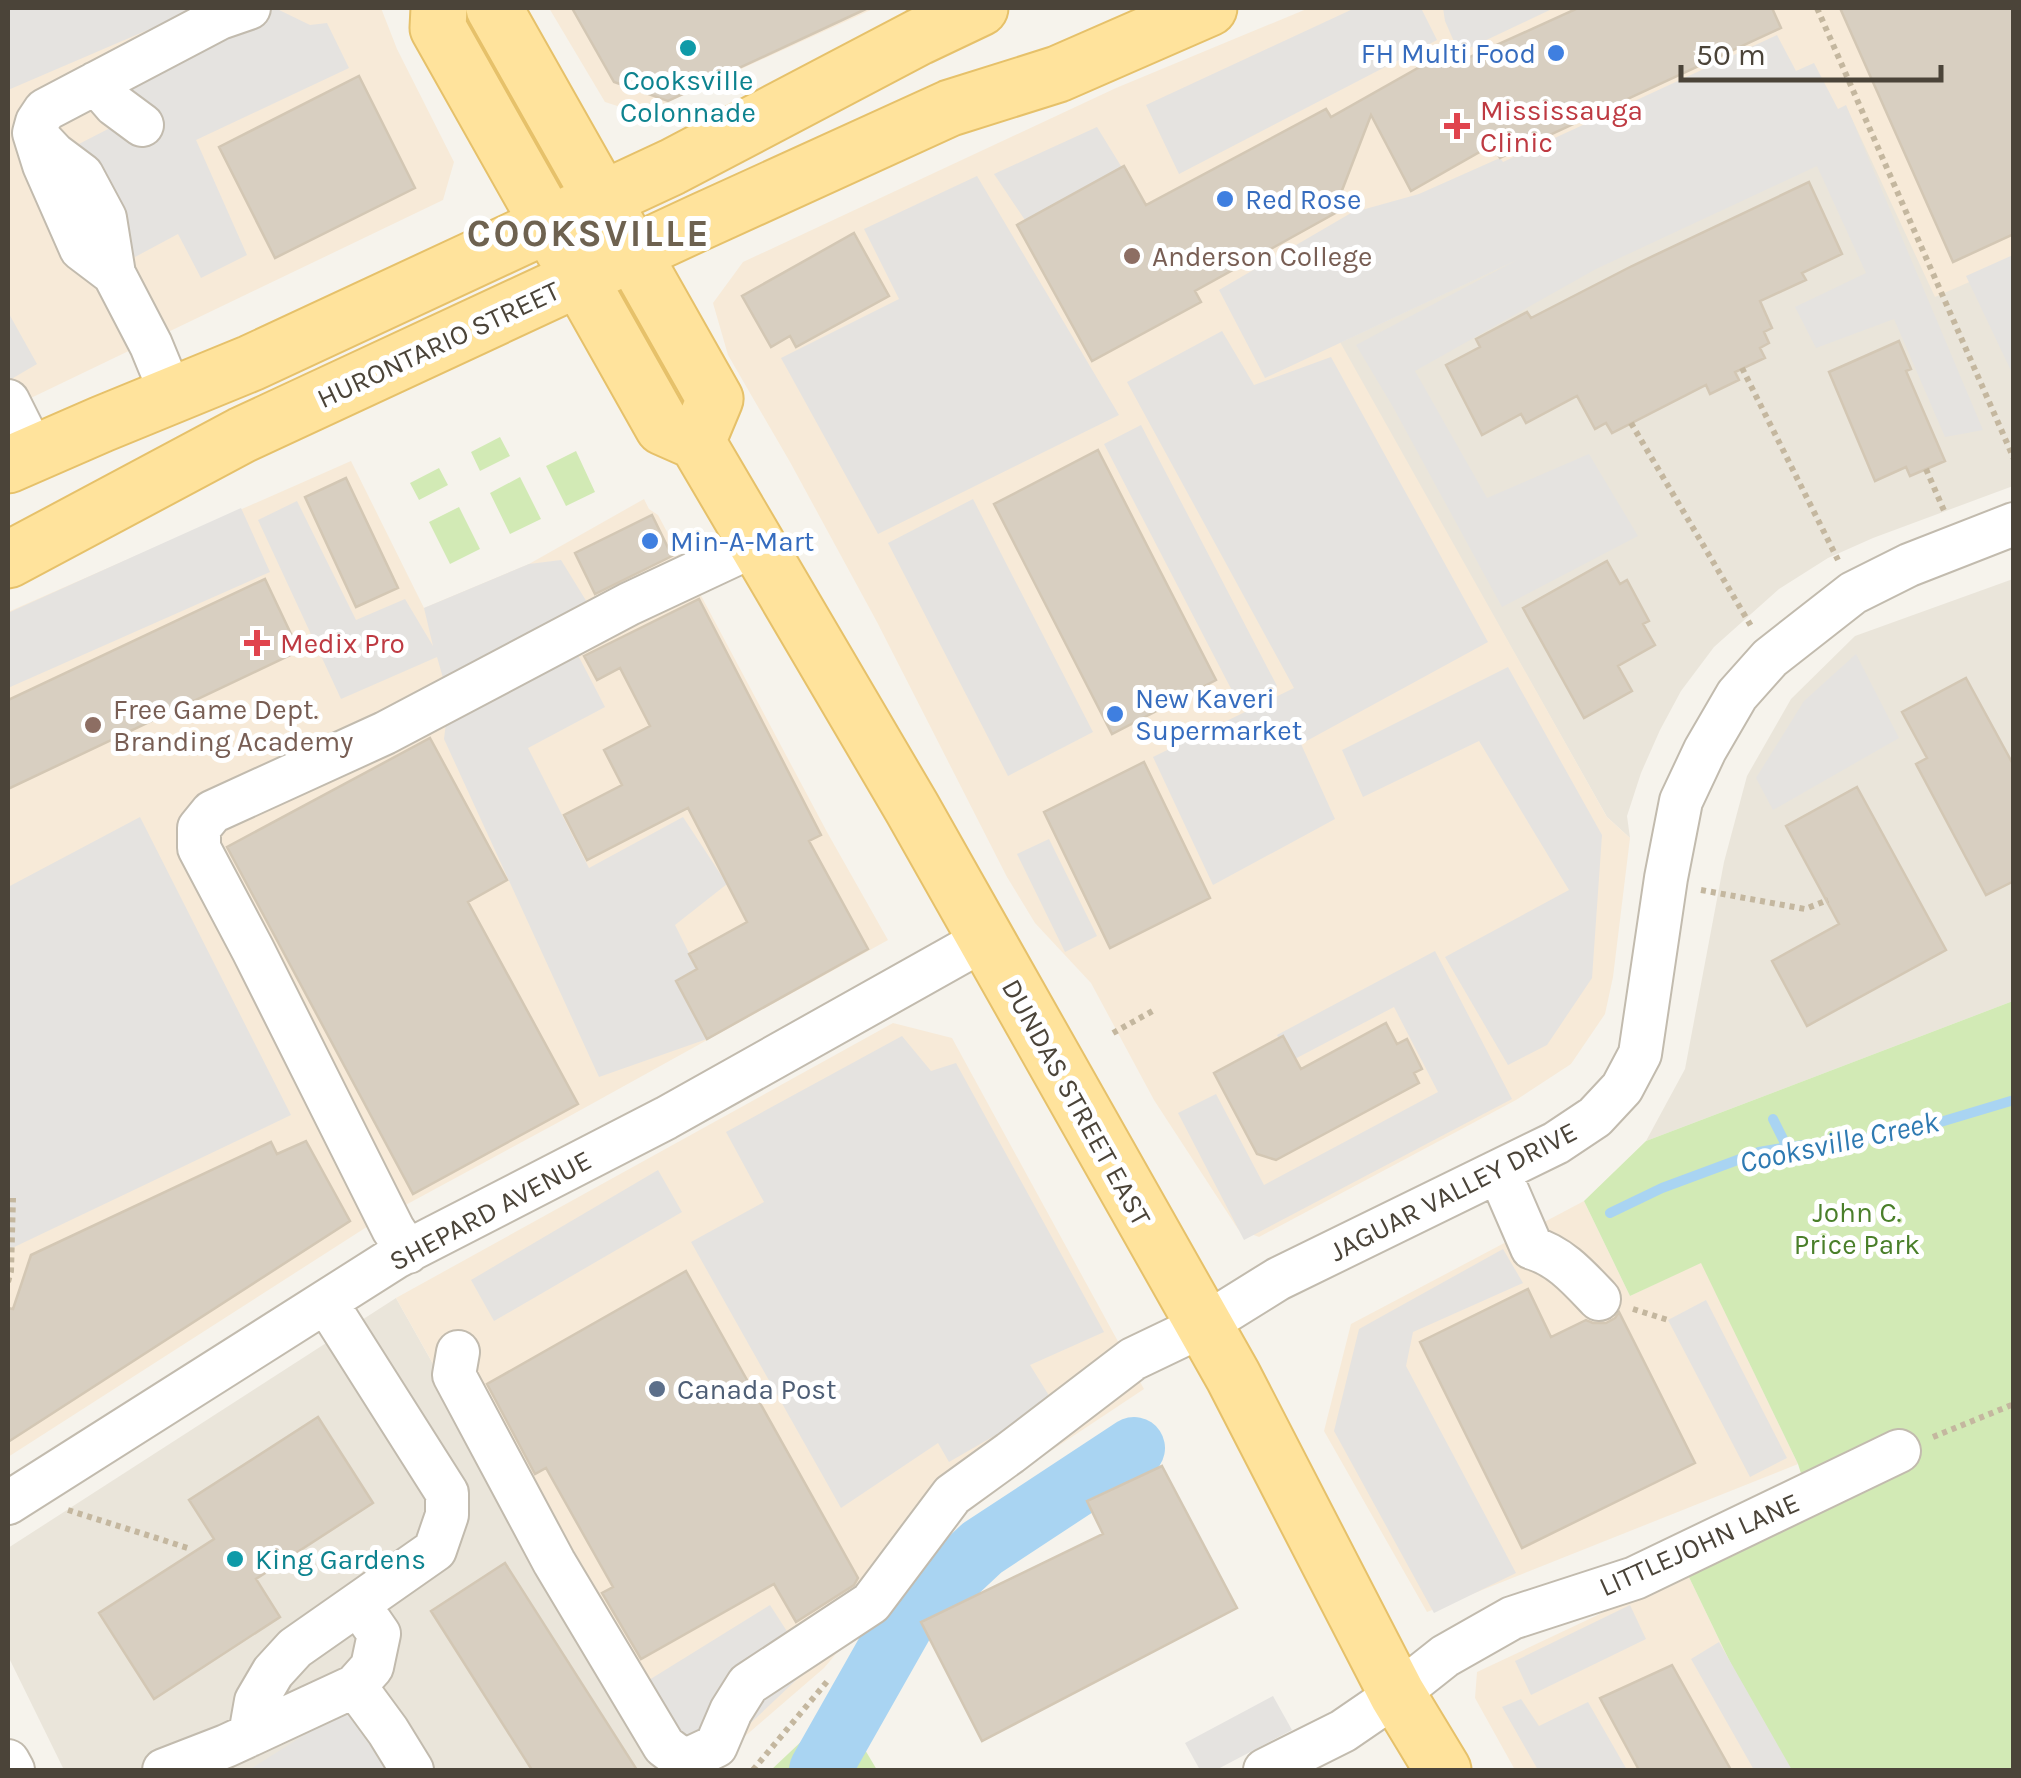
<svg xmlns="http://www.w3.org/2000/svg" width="2021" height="1778" viewBox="0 0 2021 1778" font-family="Karla,sans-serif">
<rect width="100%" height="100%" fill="#f6f3ec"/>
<path fill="#eae5da" d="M1846,105l167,158v223l-140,52 -45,20 -49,31 -65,58 -33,44 -21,39 -19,43 -14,43 3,22 -23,-21 -268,-474z
M2013,579v422l-367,140 39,-72 39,-207 23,-86 44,-77 64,-63z
M396,1298l265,472h-597l-56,-114v-108z"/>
<path fill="#f7ead8" d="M8,8h373l16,41 57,113 -11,38 -435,209z
M549,8h326l-233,106 -37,-12z
M1309,8h704v255l-78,34 -89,-191 -506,236 267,475 23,21 -17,139 -8,37 -34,50 -55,36 -257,137 -21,-8 -84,-129 -63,-117 -56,-60 -28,-46 -130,-255 -87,-160 -62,-107 -15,-52 30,-41 373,-174z
M351,461l73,147 105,-44 115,-65 5,10 9,6 169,317 61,108 -329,182 -183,99 -368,236v-845z
M893,1023l59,15 192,351 -191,127 -129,152 -118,102h-45l-265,-472z
M1584,1201l46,95 71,-34 97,202 -371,148 -103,-181 27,-107z
M1687,1573l95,197h-267l-40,-72 2,-26z"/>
<path fill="#d2eab5" d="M500,437l10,19 -30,15 -9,-19z
M576,451l19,41 -29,14 -20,-40z
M439,468l9,17 -29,15 -9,-17z
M520,477l21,42 -31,15 -20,-41z
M459,507l21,42 -30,15 -21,-42z
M2013,1001v769h-231l-95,-197 127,-59 -16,-50 -97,-201 -71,33 -46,-95 62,-60z
M839,1706l38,64h-106z"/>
<path fill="#e5e3e0" d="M8,8h191l-191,82z
M275,8l35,17 17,-2 22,45 -153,72 51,115 -46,23 -23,-44 -43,23 -60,-111 37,-19 -17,-28z
M1355,8h66l16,32 -258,134 -33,-69z
M1443,8h111l-95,45 -14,-32z
M1777,35l19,36 18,-8 24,46 8,-4 137,325 -38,7 -51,-118 -78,29 -21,-41 71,-34 -49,-107 -221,103 -181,102 72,127 102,-44 49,82 -136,71 -109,-200 -37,-62 161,-85 -252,118 -46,-88 132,-77 68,-19 81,-36 3,4z
M1097,127l27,44 -95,55 -35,-52z
M977,176l142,239 -241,119 -97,-176 118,-59 -35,-70z
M2013,255v120l-47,-99z
M8,312l29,52 -29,17z
M1222,331l32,54 77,-28 157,285 -187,102 34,75 -122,66 -60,-128 141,-69 -167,-306z
M1141,425l136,261 -37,20 -136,-262z
M973,499l120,233 -85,44 -120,-233z
M297,501l59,119 49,-21 28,47 -9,-38 105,-44 32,-4 37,60 -30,16 37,71 -77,41 61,120 94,-51 44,67 -52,41 22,44 -21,13 31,57 -108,38 -155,-338 5,-40 -12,-42 -96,42 -83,-179z
M241,508l29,64 -262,116v-75z
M1856,654l43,84 -126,72 -17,-32 48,-77z
M1508,667l94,168 -10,143 -45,67 -39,20 -63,-108 124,-67 -90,-149 -116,56 -21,-47z
M140,817l151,298 -283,135v-363z
M1049,839l48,97 -32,16 -48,-98z
M1435,951l77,148 -268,141 -66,-127 38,-19 48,91 174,-93 -44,-85 -103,54 -14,-26z
M902,1036l29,35 25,-8 148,269 -74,33 23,37 -104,60 -11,-19 -97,65 -150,-266 73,-40 -38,-70z
M658,1170l24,42 -188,109 -23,-41z
M1503,1249l20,34 -110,49 -7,34 110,207 -82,40 -100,-182 25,-102z
M1706,1300l81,158 -37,19 -82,-157z
M770,1605l40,62 -106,100 -55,-87z
M1630,1605l16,34 -115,56 -16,-34z
M1719,1642l73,128h-38l-63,-111z
M374,1691l41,79h-166z
M1273,1696l19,34 -76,40h-16l-15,-27z
M1521,1699l18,27 49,-24 39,68h-89l-36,-63z"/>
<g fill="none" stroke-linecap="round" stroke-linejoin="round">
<path stroke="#a9d4f2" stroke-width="10" d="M1773,1119l14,28
M1610,1213l52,-25 97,-36 28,-5 110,-12 117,-35"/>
<path stroke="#a9d4f2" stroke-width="62" d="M820,1770l85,-150 77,-72 152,-100"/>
</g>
<path fill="#d8cfc1" stroke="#d3c7b4" stroke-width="2.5" d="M572,8h296l-200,93 -54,-19z
M1578,8h194l9,20 -281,130 -8,-13 -81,46 -40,-76 -30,78 7,13 -153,85 6,11 -109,59 -75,-136 107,-59 22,39 180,-96 5,8 110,-62 7,12z
M1840,8h174v226l-61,28z
M359,76l56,112 -140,70 -56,-111z
M1809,182l33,72 -40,19 4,7 -46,21 12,27 -8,4 5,11 -9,5 5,10 -30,14 4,8 -29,14 -4,-9 -94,48 -6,-10 -11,6 -18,-33 -51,27 -5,-9 -39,21 -36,-70 34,-18 -4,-8 51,-27 4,6 101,-52z
M854,233l35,63 -93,51 -6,-11 -19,11 -29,-51z
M1899,341l12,28 -5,2 39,90 -35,15 -4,-9 -31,14 -46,-109z
M1098,450l118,230 -104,54 -118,-230z
M346,478l52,110 -42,19 -51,-110z
M652,515l20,41 -77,38 -20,-41z
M1607,561l13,23 7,-4 22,41 -6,3 12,21 -37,21 14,25 -48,27 -61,-110z
M265,579l34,72 -291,138v-89z
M699,599l122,236 -12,6 59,108 -161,90 -31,-58 21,-12 -8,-15 58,-32 -59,-114 -101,52 -23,-45 58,-30 -18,-35 46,-24 -30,-58 -23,12 -13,-24z
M1966,678l48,88v115l-28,14 -70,-131 11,-6 -25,-46z
M430,738l77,142 -39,22 110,202 -165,90 -186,-347z
M1144,762l66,136 -100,50 -66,-136z
M1857,787l89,163 -139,76 -35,-65 67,-37 -53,-98z
M1386,1023l11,21 10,-5 15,30 -8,4 5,10 -143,77 -19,-6 -43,-81 69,-37 18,33z
M306,1141l44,80 -342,221v-134l5,1 18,-54 240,-113 6,12z
M686,1271l172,307 -4,7 -58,37 -22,-38 -133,75 -39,-66 11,-6 -67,-119 -11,6 -48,-90z
M1528,1289l23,48 35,-17 7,3h13l9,-5 4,-6 76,151 -173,85 -102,-206z
M318,1417l55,86 -117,76 24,38 -126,82 -55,-86 115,-74 -25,-39z
M1162,1466l75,142 -255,133 -61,-119 182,-88 -16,-33z
M505,1563l132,207h-105l-101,-159z
M1672,1665l59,105h-92l-39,-72z"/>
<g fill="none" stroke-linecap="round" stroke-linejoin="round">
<g stroke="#c2bbae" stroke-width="46">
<path id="minor" d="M96,83l19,22 27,20
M38,137l16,17 28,21 23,43 9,56
M172,396l-21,-51 -37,-71 -33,-25 -37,-84 -10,-32 3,-11 8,-12 175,-92 29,-10
M8,401l26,52
M1499,1172l33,76c28,8 47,30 67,51
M408,1252l-15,-23 -140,-279 -54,-102v-20l13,-16 173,-79 244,-129 128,-60
M458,1352l-4,23 100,187 110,184 20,15 32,-15 15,-35 17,-27 123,-81 81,-108 58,-42 123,-94 71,-34 74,-46 278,-136 39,-26 27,-29 18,-34 26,-176 15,-77 24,-51 32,-55 33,-37 83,-65 56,-28 105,-41
M8,1503l388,-246 270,-139 319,-179
M355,1686l17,-19 7,-33 -20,-29
M250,1735l6,-34 17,-29 22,-24 140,-98 12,-35v-22l-121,-191
M8,1761l5,9
M164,1770l62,-24 129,-60 33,45 24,39
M1265,1770l78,-39 54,-37 48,-38 67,-38 123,-40 264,-127"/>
</g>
<g stroke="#e6c16a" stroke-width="59">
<path id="major" d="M439,8l-1,20 225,399 34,15 215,366 321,568 164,318 46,76
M494,8l221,391 -18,43
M8,465l94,-41 149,-61 421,-196 247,-130 61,-29
M8,560l234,-125 458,-213 250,-114 108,-34 151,-66"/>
</g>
<path stroke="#c4b79f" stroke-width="6" stroke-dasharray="5 5" stroke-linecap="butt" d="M1817,8l197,451
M1742,368l96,192
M1631,423l120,203
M1926,469l19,44
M1701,890l104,19 23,-9
M1113,1033l43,-24
M8,1282l3,-11 2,-73
M1633,1309l35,11
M1933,1437l81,-33
M68,1510l123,39
M326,1551l13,21
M753,1770l77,-92"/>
<use href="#minor" stroke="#fff" stroke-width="42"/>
<use href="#major" stroke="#ffe39c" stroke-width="55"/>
</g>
<g fill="#0f9aa8" stroke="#fff" stroke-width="4">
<circle cx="688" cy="48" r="10"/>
<circle cx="235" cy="1559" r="10"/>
</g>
<g fill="#3f7fe0" stroke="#fff" stroke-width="4">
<circle cx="1556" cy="53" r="10"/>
<circle cx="1225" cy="199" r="10"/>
<circle cx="650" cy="541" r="10"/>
<circle cx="1115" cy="714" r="10"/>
</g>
<g fill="#e0444e" stroke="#fff" stroke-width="4">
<path d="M1452 111h10v10h10v10h-10v10h-10v-10h-10v-10h10z"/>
<path d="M252 628h10v10h10v10h-10v10h-10v-10h-10v-10h10z"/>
</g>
<g fill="#8d6e63" stroke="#fff" stroke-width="4">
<circle cx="1132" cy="256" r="10"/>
<circle cx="93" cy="725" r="10"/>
</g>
<circle fill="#5c6f8a" stroke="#fff" stroke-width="4" cx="657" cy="1389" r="10"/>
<g text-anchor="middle" stroke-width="10" stroke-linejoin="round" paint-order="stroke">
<g font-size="28" fill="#366cbe" stroke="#fff" text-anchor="start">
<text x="1536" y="63" text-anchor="end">FH Multi Food</text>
<text x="1245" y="209">Red Rose</text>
<text x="670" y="551">Min-A-Mart</text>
<text x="1135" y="708">New Kaveri<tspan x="1135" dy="32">Supermarket</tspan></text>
</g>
<g font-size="28" fill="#0d838f" stroke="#fff">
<text x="688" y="90">Cooksville<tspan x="688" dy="32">Colonnade</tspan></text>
<text x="255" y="1569" text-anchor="start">King Gardens</text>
</g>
<g font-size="28" fill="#be3a42" stroke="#fff" text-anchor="start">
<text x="1480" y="120">Mississauga<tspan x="1480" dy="32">Clinic</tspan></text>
<text x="280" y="653">Medix Pro</text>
</g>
<g font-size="28" fill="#785e54" stroke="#fff" text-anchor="start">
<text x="1152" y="266">Anderson College</text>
<text x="113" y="719">Free Game Dept.<tspan x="113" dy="32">Branding Academy</tspan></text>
</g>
<g font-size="28" fill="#4b4439" stroke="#fff">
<text transform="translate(438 344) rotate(-25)" y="10">HURONTARIO STREET</text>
<text transform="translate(1077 1102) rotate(61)" y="10">DUNDAS STREET EAST</text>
<text transform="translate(1453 1191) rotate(-27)" y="10">JAGUAR VALLEY DRIVE</text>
<text transform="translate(490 1210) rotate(-28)" y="10">SHEPARD AVENUE</text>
<text transform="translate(1699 1544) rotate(-24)" y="10">LITTLEJOHN LANE</text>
</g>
<g font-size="28" fill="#4a7f2a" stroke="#fff">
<text x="1857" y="1222">John C.<tspan x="1857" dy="32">Price Park</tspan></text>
</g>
<g font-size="28" fill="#4e5e75" stroke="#fff" text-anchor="start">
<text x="677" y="1399">Canada Post</text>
</g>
<g font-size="30" font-style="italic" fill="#2e7ab2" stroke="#fff">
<text transform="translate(1839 1142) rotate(-12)" y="10">Cooksville Creek</text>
</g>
<g font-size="38" font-weight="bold" letter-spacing="2.5" fill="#6e6250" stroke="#fff">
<text x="589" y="246">COOKSVILLE</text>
</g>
</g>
<rect width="2021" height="1778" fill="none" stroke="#4b4439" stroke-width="20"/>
<path d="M1681 65v15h260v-15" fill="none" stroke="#4b4439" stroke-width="5"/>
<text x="1696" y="65" font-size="30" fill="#4b4439" stroke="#ffffff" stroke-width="8" paint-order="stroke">50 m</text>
</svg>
